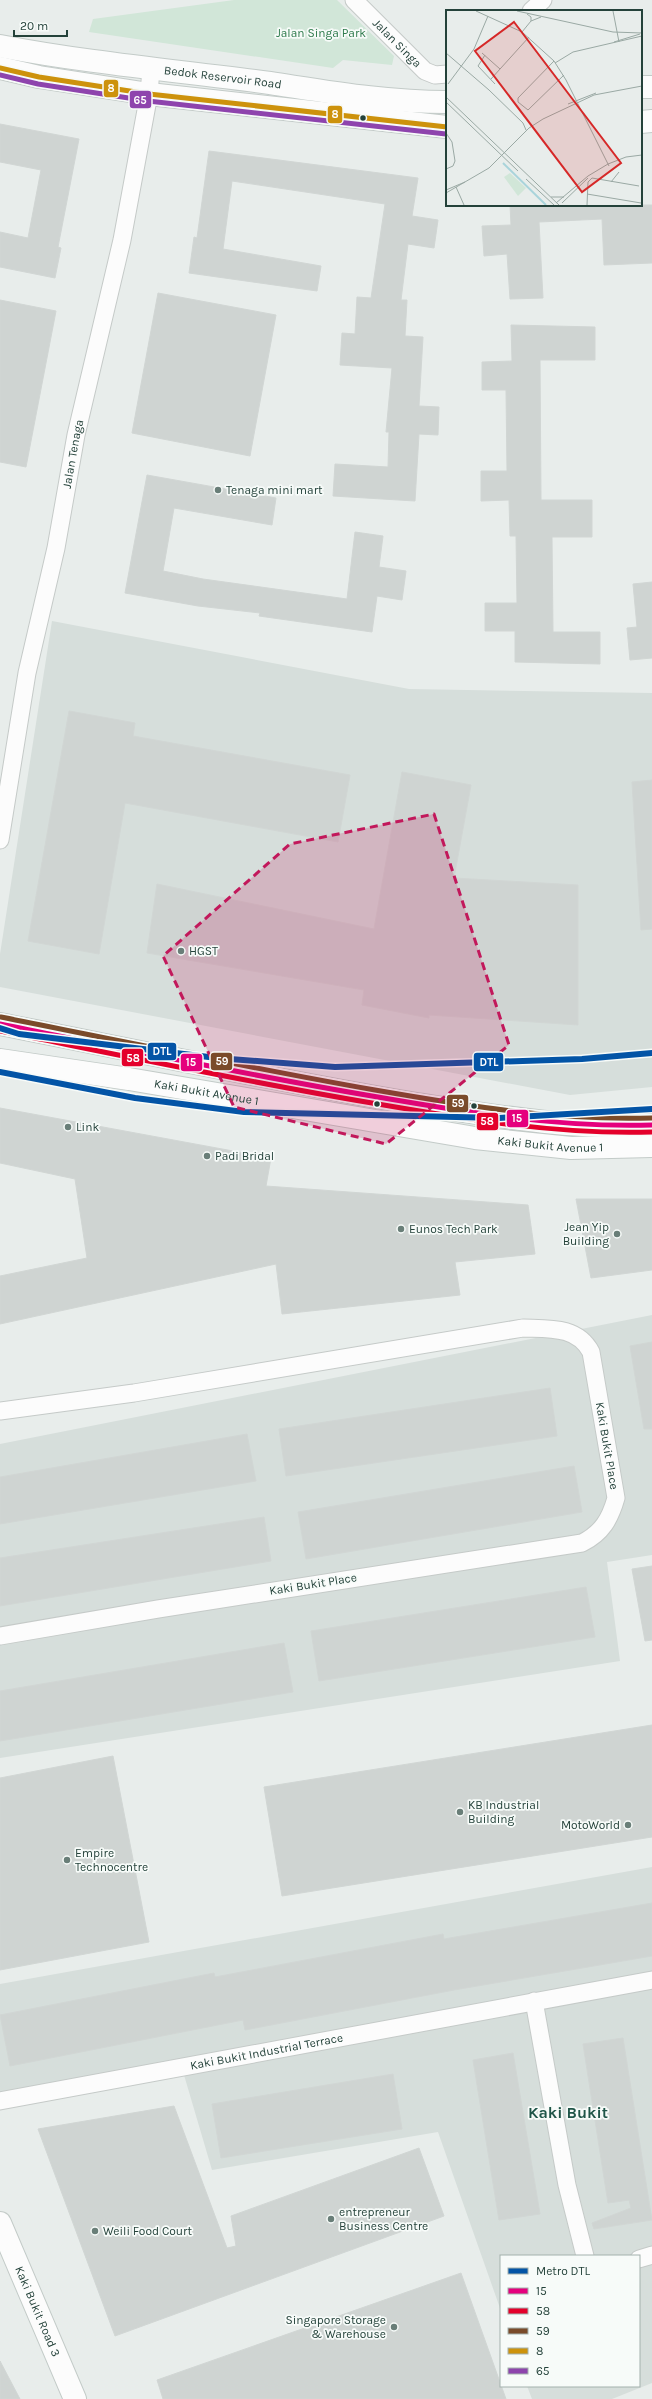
<svg xmlns="http://www.w3.org/2000/svg" width="652" height="2399" viewBox="0 0 652 2399" font-family="Karla,sans-serif">
<rect width="100%" height="100%" fill="#e8edeb"/>
<path fill="#d6dedb" d="M52,621l357,68 243,4v394l-82,8 -570,-108v-33z
M652,1315v240l-45,7 13,99 -620,97v-314z
M652,1867v516l-40,16h-80l-5,-13h112v-130h-138v55l-63,-179 -226,38 -28,-95 -184,30v-121z"/>
<path fill="#d1e6d8" d="M234,0h103l57,56 -2,9 -49,-5 -10,8 -244,-36 4,-13z"/>
<path fill="#cfd4d2" stroke="#d1d6d4" d="M0,124l79,15 -21,108 3,1 -6,30 -55,-11v-35l28,6 13,-68 -41,-8z
M209,151l209,27 -6,38 26,4 -4,28 -26,-4 -7,56h6l-2,36 18,1 -4,69 20,1 -1,28 -19,-1 -4,67 -82,-5 2,-32 53,3 1,-35h-3l6,-64 -52,-3 2,-32 13,1 2,-37 14,1 14,-94 -153,-23 -9,68 98,17 -4,25 -128,-18 5,-36 3,1z
M510,205h142v58l-48,2 -2,-46 -63,3 4,76 -33,1 -3,-45 -23,2 -2,-30 29,-1z
M158,293l118,22 -26,141 -118,-23z
M0,300l56,11 -30,156 -26,-5z
M511,325l84,2v33h-55l1,140h51v37h-40l1,95h47v32l-85,-2v-31h-30v-28h32l-1,-67h-6l-1,-36 -28,1v-30h26l-1,-81h-24v-28l30,-1z
M147,475l129,23 -4,27 -98,-17 -11,63 40,8 144,20 8,-67 28,4 -4,31 27,4 -4,29 -25,-4 -5,36 -113,-16 1,-3 -62,-7 -73,-13z
M652,582v76l-22,2 -3,-32 10,-1 -4,-43z
M69,711l66,12 -2,13 217,39 -12,67 -213,-39 -26,151 -71,-13z
M402,772l69,13 -17,93 124,7v140l-149,-10v3l-67,-13 2,-15 -217,-37 10,-69 217,45z
M652,780v149l-11,1 -9,-148z
M0,1108l271,50 -5,28 262,19 7,49 -80,8 5,33 -178,19 -6,-50 -276,60v-48l87,-18 -12,-79 -75,-16z
M576,1199h76v71l-61,8z
M652,1342v87h-8l-14,-83z
M550,1388l7,48 -271,40 -7,-47z
M247,1434l9,47 -256,43v-47z
M574,1466l8,46 -276,47 -8,-47z
M264,1517l7,44 -271,45v-48z
M652,1566v74l-7,1 -13,-72z
M586,1587l9,50 -276,44 -8,-50z
M284,1643l9,49 -293,49v-50z
M652,1725v112l-370,59 -18,-109z
M113,1756l36,186 -149,28v-192z
M652,1903v53l-198,34 -209,40 -2,-10 -233,46 -10,-51 214,-42 1,4 228,-43 1,5z
M623,2038l29,182 -58,9 -2,-6 39,-15 -2,-8 -21,3 -25,-159z
M513,2053l27,161 -41,6 -26,-160z
M393,2074l9,55 -181,29 -9,-54z
M174,2106l53,142 9,-2 -5,-30 188,-68 25,68 -329,120 -77,-207z
M461,2273l45,126h-343l-6,-19z
M0,2361l20,38h-20z"/>
<g fill="none" stroke-linecap="round" stroke-linejoin="round">
<g stroke="#c5cac8" stroke-width="19">
<g id="street">
<path id="s1" d="M354,0l71,71 10,4 12,-1"/>
<path d="M531,11l12,-11"/>
<path id="s2" d="M0,840l27,-167 29,-125 20,-113 46,-195 27,-146 2,-25"/>
<path id="s3" d="M0,1411l134,-18 389,-65c26,1 54,-2 68,24l25,146c-6,21 -14,35 -34,45l-424,66 -158,27"/>
<path d="M534,2001l33,184 18,71"/>
<path id="s4" d="M0,2101l652,-121"/>
<path d="M639,2259l13,-4"/>
</g>
</g>
<g stroke="#c3cbc8" stroke-width="24">
<g id="secondary">
<path id="s5" d="M0,46c89,17 180,25 270,37 60,9 116,19 177,19"/>
<path d="M0,68l39,9 110,17 298,33"/>
<path d="M641,87h11"/>
<path d="M641,122l11,-1"/>
<path d="M0,1024c137,27 273,56 411,79 78,12 161,27 241,22"/>
<path id="s6" d="M0,1060l129,19 346,59 96,10 81,-2"/>
<path id="s7" d="M0,2223l75,176"/>
</g>
</g>
<use href="#street" stroke="#fcfcfc" stroke-width="17"/>
<use href="#secondary" stroke="#fcfcfc" stroke-width="22"/>
<g stroke="#f7fbf9" stroke-width="8">
<path id="bus-1" d="M0,1024c124,25 247,51 372,72 93,16 186,32 280,29"/>
</g>
<g stroke="#f7fbf9" stroke-width="8">
<path id="bus-2" d="M0,1031c124,25 247,51 372,72 93,16 186,32 280,29"/>
</g>
<g stroke="#f7fbf9" stroke-width="8">
<path id="bus-3" d="M1,1017c125,25 249,51 374,73 92,16 184,31 277,28"/>
</g>
<g stroke="#f7fbf9" stroke-width="8">
<path id="bus-4" d="M0,68l39,9 110,17 298,33"/>
</g>
<g stroke="#f7fbf9" stroke-width="8">
<path id="bus-5" d="M0,75l38,9 110,17 298,33"/>
</g>
<use href="#bus-1" stroke="#e5007d" stroke-width="5"/>
<use href="#bus-2" stroke="#e4002b" stroke-width="5"/>
<use href="#bus-3" stroke="#7a4b2a" stroke-width="5"/>
<use href="#bus-4" stroke="#cd920c" stroke-width="5"/>
<use href="#bus-5" stroke="#8e44ad" stroke-width="5"/>
<g stroke="#f7fbf9" stroke-width="9">
<path id="metro-1" d="M0,1028l19,6 198,24 118,9 247,-8 70,-6
M0,1072l135,26 109,14 255,6 153,-9"/>
</g>
<use href="#metro-1" stroke="#0354a6" stroke-width="6"/>
</g>
<path fill="#c2185b" fill-opacity="0.2" stroke="#c2185b" stroke-width="3" stroke-dasharray="8 5" stroke-linejoin="round" d="M434,814l75,231 -123,99 -152,-37 -71,-151 127,-112z"/>
<g fill="#24423a" stroke="#f7fbf9" stroke-width="1.5">
<circle cx="363" cy="118" r="3.5"/>
<circle cx="377" cy="1104" r="3.5"/>
<circle cx="474" cy="1106" r="3.5"/>
</g>
<g fill="#697e78" stroke="#f7fbf9" stroke-width="1.5">
<circle cx="218" cy="490" r="4"/>
<circle cx="181" cy="951" r="4"/>
<circle cx="68" cy="1127" r="4"/>
<circle cx="207" cy="1156" r="4"/>
<circle cx="401" cy="1229" r="4"/>
<circle cx="617" cy="1234" r="4"/>
<circle cx="460" cy="1812" r="4"/>
<circle cx="628" cy="1825" r="4"/>
<circle cx="67" cy="1860" r="4"/>
<circle cx="331" cy="2219" r="4"/>
<circle cx="95" cy="2231" r="4"/>
<circle cx="394" cy="2327" r="4"/>
</g>
<g text-anchor="middle" stroke-width="3.5" stroke-linejoin="round" paint-order="stroke">
<g font-size="12" fill="#2d7a4b" stroke="#f7fbf9">
<text x="321" y="37">Jalan Singa Park</text>
</g>
<g font-size="12" fill="#24423a" stroke="#f7fbf9">
<text dy="4" stroke="none"><textPath href="#s1" startOffset="61">Jalan Singa</textPath></text>
<text dy="4" stroke="none"><textPath href="#s5" startOffset="225">Bedok Reservoir Road</textPath></text>
<text dy="4" stroke="none"><textPath href="#s2" startOffset="393">Jalan Tenaga</textPath></text>
<text dy="4" stroke="none"><textPath href="#s6" startOffset="209">Kaki Bukit Avenue 1</textPath></text>
<text dy="4" stroke="none"><textPath href="#s6" startOffset="557">Kaki Bukit Avenue 1</textPath></text>
<text dy="4" stroke="none"><textPath href="#s3" startOffset="701">Kaki Bukit Place</textPath></text>
<text transform="translate(313 1584) rotate(-9)" y="4">Kaki Bukit Place</text>
<text dy="4" stroke="none"><textPath href="#s4" startOffset="271">Kaki Bukit Industrial Terrace</textPath></text>
<text dy="4" stroke="none"><textPath href="#s7" startOffset="96">Kaki Bukit Road 3</textPath></text>
</g>
<g font-size="12" fill="#24423a" stroke="#f7fbf9" text-anchor="start">
<text x="226" y="494">Tenaga mini mart</text>
<text x="189" y="955">HGST</text>
<text x="76" y="1131">Link</text>
<text x="215" y="1160">Padi Bridal</text>
<text x="609" y="1231" text-anchor="end">Jean Yip<tspan x="609" dy="14">Building</tspan></text>
<text x="409" y="1233">Eunos Tech Park</text>
<text x="468" y="1809">KB Industrial<tspan x="468" dy="14">Building</tspan></text>
<text x="620" y="1829" text-anchor="end">MotoWorld</text>
<text x="75" y="1857">Empire<tspan x="75" dy="14">Technocentre</tspan></text>
<text x="339" y="2216">entrepreneur<tspan x="339" dy="14">Business Centre</tspan></text>
<text x="103" y="2235">Weili Food Court</text>
<text x="386" y="2324" text-anchor="end">Singapore Storage<tspan x="386" dy="14">&amp; Warehouse</tspan></text>
</g>
<g font-size="16" font-weight="bold" fill="#1f5548" stroke="#f7fbf9">
<text x="568" y="2118">Kaki Bukit</text>
</g>
</g>
<g transform="translate(446 10)">
<rect width="196" height="196" fill="#e8edeb"/>
<path d="M64,163l16,15 -8,8 -14,-19z" fill="#d1e6d8"/>
<path fill="none" stroke="#a9d4db" stroke-width="2" d="M57,153l43,42"/>
<path fill="none" stroke="#9aa9a4" stroke-width="1" d="M30,1l46,21 32,29 12,19 43,86M71,1l96,21 29,1M167,1l6,31M81,4l4,3v4l10,-4M76,22l9,-11M168,32l26,-8M0,43l43,37 34,33 3,7M36,43l18,16M39,45l-7,11 17,18M108,51l-36,37v4l10,8 36,-35M109,53l18,-11 69,-16M45,69l38,-42M2,74l26,-35 14,-33M0,87l113,108M0,92l72,69M122,94l28,-11M0,123l6,9 3,19 -2,5 -7,3M80,169l28,26M142,172l4,-4 47,8M165,172l8,-10M10,177l8,18M0,180l19,-8M0,183l43,-25 40,-40 14,-9 51,-24 48,-9M141,184l54,9M105,187h13M110,193l32,-27 20,-12 18,-7 16,-2M116,193l26,-25M141,195l1,-23"/>
<path fill="#d62828" fill-opacity="0.15" stroke="#d62828" stroke-width="2" d="M68,12l107,141 -39,29 -107,-141z"/>
<rect width="196" height="196" fill="none" stroke="#24423a" stroke-width="2"/>
</g>
<g stroke="#f7fbf9" stroke-width="1.5">
<rect x="103" y="79" width="16" height="19" rx="4" fill="#cd920c"/>
<rect x="129" y="90" width="23" height="19" rx="4" fill="#8e44ad"/>
<rect x="327" y="105" width="16" height="19" rx="4" fill="#cd920c"/>
<rect x="147" y="1042" width="30" height="19" rx="4" fill="#0354a6"/>
<rect x="121" y="1048" width="23" height="19" rx="4" fill="#e4002b"/>
<rect x="210" y="1052" width="23" height="19" rx="4" fill="#7a4b2a"/>
<rect x="473" y="1052" width="31" height="20" rx="4" fill="#0354a6"/>
<rect x="180" y="1053" width="23" height="19" rx="4" fill="#e5007d"/>
<rect x="446" y="1094" width="23" height="19" rx="4" fill="#7a4b2a"/>
<rect x="506" y="1109" width="23" height="19" rx="4" fill="#e5007d"/>
<rect x="476" y="1112" width="23" height="19" rx="4" fill="#e4002b"/>
</g>
<g font-size="11" text-anchor="middle" font-weight="bold" fill="#fff">
<text x="111" y="92">8</text>
<text x="140" y="104">65</text>
<text x="335" y="118">8</text>
<text x="162" y="1055">DTL</text>
<text x="133" y="1062">58</text>
<text x="222" y="1065">59</text>
<text x="489" y="1066">DTL</text>
<text x="191" y="1066">15</text>
<text x="458" y="1107">59</text>
<text x="517" y="1122">15</text>
<text x="487" y="1125">58</text>
</g>
<rect x="500" y="2255" width="140" height="132" fill="#f7fbf9" stroke="#a3b1ad"/>
<rect x="508" y="2268" width="20" height="6" fill="#0354a6" stroke="#a3b1ad"/>
<text x="536" y="2275" font-size="12" fill="#24423a">Metro DTL</text>
<rect x="508" y="2288" width="20" height="6" fill="#e5007d" stroke="#a3b1ad"/>
<text x="536" y="2295" font-size="12" fill="#24423a">15</text>
<rect x="508" y="2308" width="20" height="6" fill="#e4002b" stroke="#a3b1ad"/>
<text x="536" y="2315" font-size="12" fill="#24423a">58</text>
<rect x="508" y="2328" width="20" height="6" fill="#7a4b2a" stroke="#a3b1ad"/>
<text x="536" y="2335" font-size="12" fill="#24423a">59</text>
<rect x="508" y="2348" width="20" height="6" fill="#cd920c" stroke="#a3b1ad"/>
<text x="536" y="2355" font-size="12" fill="#24423a">8</text>
<rect x="508" y="2368" width="20" height="6" fill="#8e44ad" stroke="#a3b1ad"/>
<text x="536" y="2375" font-size="12" fill="#24423a">65</text>
<path d="M14 30v6h53v-6" fill="none" stroke="#24423a" stroke-width="2"/>
<text x="20" y="30" font-size="12" fill="#24423a" stroke="#f7fbf9" stroke-width="3" paint-order="stroke">20 m</text>
</svg>
